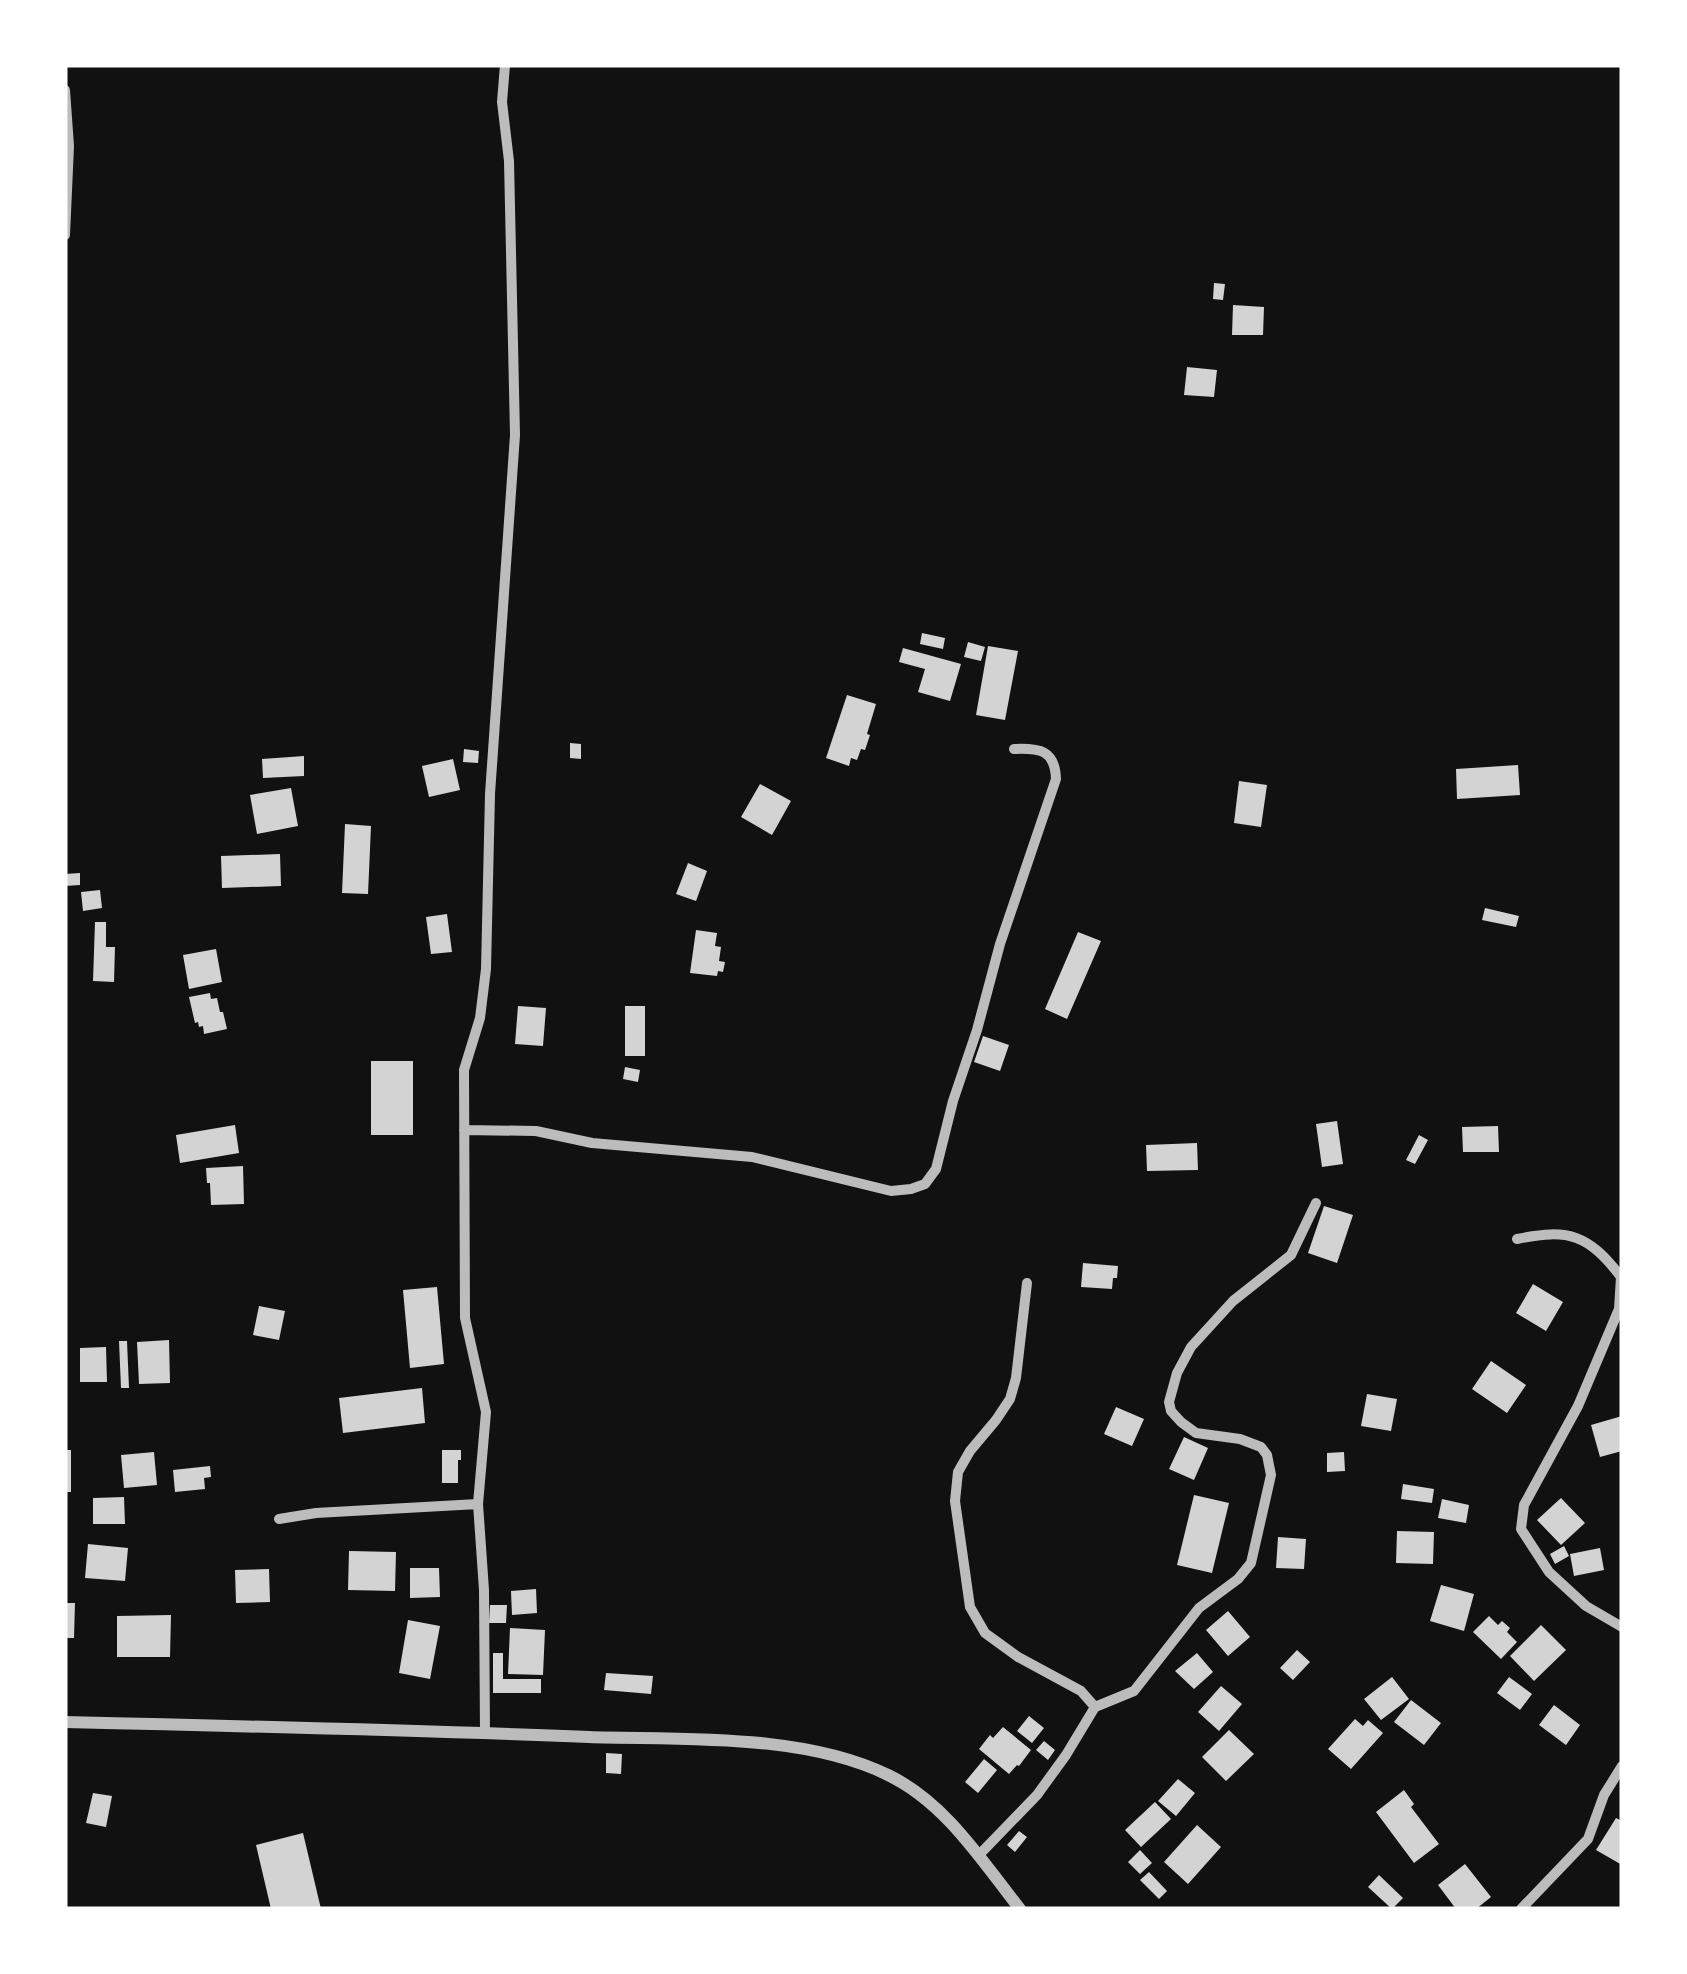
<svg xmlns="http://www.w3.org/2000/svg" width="1687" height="1974" viewBox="0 0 1687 1974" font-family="'Space Grotesk',sans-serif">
<rect width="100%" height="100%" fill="#111"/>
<path fill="#d3d3d3" d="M1214,283l11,1 -2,16 -10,-1z
M1233,305l31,2 -1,28h-31z
M1187,367l30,3 -3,27 -30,-2z
M922,633l23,5 -2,11 -23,-5z
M968,642l17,5 -4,14 -17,-4z
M988,646l30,5 -13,69 -29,-5z
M903,648l58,16 -11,37 -32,-9 7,-23 -26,-7z
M847,695l29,9 -9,30 3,1 -5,15 -4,-1 -4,11 -6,-2 -2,8 -23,-8z
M570,743l11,1v15l-11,-1z
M464,749l15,2 -1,12 -15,-1z
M304,756v20l-41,2 -1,-19z
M453,759l7,31 -31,7 -7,-31z
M1518,765l2,30 -63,4 -1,-30z
M1239,781l28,4 -6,42 -27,-4z
M760,784l31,17 -19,34 -31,-18z
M291,788l7,38 -41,8 -7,-39z
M345,824l26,2 -3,68 -26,-1z
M280,854l1,32 -59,2 -1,-32z
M688,863l19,8 -11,30 -20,-7z
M80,873v12l-15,1v-12z
M100,890l2,18 -19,3 -2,-19z
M1485,908l34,8 -3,11 -34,-7z
M447,914l5,38 -21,2 -5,-37z
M95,922h11v25h9l-1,35 -21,-1z
M696,930l21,3 -2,13 6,1 -2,14 6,1 -2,10 -5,-1 -1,5 -27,-3z
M1078,932l23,9 -34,78 -22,-10z
M216,949l6,33 -33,7 -6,-34z
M210,993l1,6 6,-1 3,14h3l4,17 -23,5 -1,-8 -4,1 -1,-5 -3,1 -6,-26z
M518,1006l28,2 -3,38 -28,-2z
M625,1006h20v50h-20z
M983,1036l26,9 -9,26 -26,-9z
M371,1061h42v74h-42z
M625,1067l15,3 -2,12 -15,-3z
M1337,1121l6,43 -21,3 -6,-43z
M235,1125l4,28 -59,10 -4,-28z
M1498,1126l1,26h-36l-1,-25z
M1419,1135l9,5 -13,24 -9,-4z
M1197,1143l1,27 -51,1 -1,-26z
M243,1166l1,38 -33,1 -1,-22h-3l-1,-15z
M1324,1206l29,9 -16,48 -29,-10z
M1083,1263l35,3 -1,12h-4l-1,11 -31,-2z
M1533,1284l30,18 -17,29 -30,-18z
M437,1287l7,77 -34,4 -7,-78z
M259,1306l26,5 -6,29 -26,-5z
M169,1340l1,43 -31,1 -2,-42z
M119,1341h8l2,47h-8z
M106,1347l1,35h-27v-34z
M1491,1361l35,24 -19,28 -35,-24z
M422,1388l3,35 -82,10 -4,-35z
M1367,1394l30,5 -6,32 -30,-5z
M1116,1407l28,12 -12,27 -28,-12z
M1622,1416v35l-22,6 -9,-32z
M1184,1437l24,11 -14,32 -25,-11z
M65,1450h6v42h-6z
M442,1450h19v10h-3v23h-16z
M154,1452l3,33 -33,3 -3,-33z
M1344,1452l1,19 -18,1v-19z
M210,1466l1,11 -7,1 1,11 -30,3 -2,-22z
M1403,1484l31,5 -2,14 -31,-4z
M1194,1495l35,8 -17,70 -35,-8z
M124,1497l1,27h-32v-26z
M1561,1498l24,25 -24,22 -24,-25z
M1442,1499l27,6 -3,18 -28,-5z
M1397,1531l37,1 -1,32 -37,-1z
M1278,1537l28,2 -2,30 -28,-1z
M88,1544l40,4 -3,33 -40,-3z
M1564,1546l5,10 -14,8 -5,-10z
M1600,1548l4,22 -30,6 -4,-22z
M349,1551l47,1 -1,39 -47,-1z
M410,1568h29l1,29 -30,1z
M269,1569l1,33 -34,1 -1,-33z
M1441,1585l33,9 -10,37 -34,-10z
M536,1589l1,24 -25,2 -1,-24z
M65,1603h10l-1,35h-9z
M490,1605h17l-1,18h-17z
M1228,1611l22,26 -22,19 -22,-26z
M171,1615l-1,42h-53v-41z
M1489,1616l9,9 4,-4 8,7 -3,4 10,10 -16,17 -28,-27z
M408,1620l32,6 -10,53 -31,-6z
M1541,1625l25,25 -32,31 -24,-25z
M510,1628l35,2 -2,45 -35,-1z
M1297,1650l13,12 -17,18 -13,-12z
M493,1653h10v26h38v14h-48z
M1197,1653l16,19 -19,17 -19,-18z
M606,1673l47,3 -2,18 -47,-4z
M1392,1677l17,22 -28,21 -17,-21z
M1509,1677l23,17 -12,16 -23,-17z
M1221,1686l21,18 -23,27 -21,-19z
M1411,1700l30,23 -17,22 -30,-23z
M1554,1705l26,20 -14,20 -27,-20z
M1029,1716l15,12 -12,15 -15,-12z
M1355,1719l8,7 5,-6 15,13 -32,36 -23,-20z
M1003,1727l28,23 -12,16 -2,-1 -8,9 -30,-25 11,-14 3,3z
M1229,1730l25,24 -28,27 -24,-24z
M1044,1741l11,9 -7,10 -12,-10z
M606,1753l16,1 -1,20 -15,-1z
M984,1759l13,11 -19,23 -13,-11z
M1178,1779l17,14 -19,23 -18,-15z
M1404,1790l10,14 -3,3 28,37 -25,19 -38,-51z
M93,1793l19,3 -6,31 -20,-4z
M1155,1802l16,17 -30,28 -16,-17z
M1616,1818l6,3v44l-26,-15z
M1197,1825l24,22 -33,37 -24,-22z
M1019,1831l8,6 -12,15 -8,-7z
M303,1833l18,76h-50l-15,-64z
M1140,1850l12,13 -12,11 -12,-12z
M1465,1864l26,33 -15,12h-20l-18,-24z
M1149,1872l18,19 -8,8 -19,-19z
M1379,1875l24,23 -11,11 -24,-22z"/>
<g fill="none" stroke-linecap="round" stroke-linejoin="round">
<path stroke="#bcbcbc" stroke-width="10" d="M65,90l4,56 -4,89
M464,1130l72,1 56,12 160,14 139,34 20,-2 14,-5 11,-15 17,-68 24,-71 23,-86 56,-165c-1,-29 -16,-31 -42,-30
M1517,1239c52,-11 72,-4 104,38l-2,32 -41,97 -54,99 -3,24 28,43 37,34 36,21
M279,1519l37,-6 162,-9
M1095,1707l39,-16 65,-83 39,-29 13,-16 20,-88 -4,-20 -6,-8 -21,-8 -44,-6 -15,-11 -10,-11 -2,-9 8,-29 14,-26 42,-46 58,-46 25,-52
M485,1733l-1,-143 -6,-86 8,-92 -21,-94 -1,-248 16,-52 6,-49 4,-175 25,-359 -6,-274 -7,-59 3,-37
M978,1856l59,-61 29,-40 29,-48 -14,-16 -63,-34 -33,-24 -15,-26 -15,-106 3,-29 12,-21 26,-31 14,-21 6,-21 11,-95
M1521,1909l67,-70 16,-44 18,-29"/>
<path stroke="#bcbcbc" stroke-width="12" d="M65,1722c175,4 349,8 524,15 93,3 214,-4 299,38 57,27 94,86 132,134"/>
</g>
<rect width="1687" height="1974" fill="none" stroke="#ffffff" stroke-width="135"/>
</svg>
